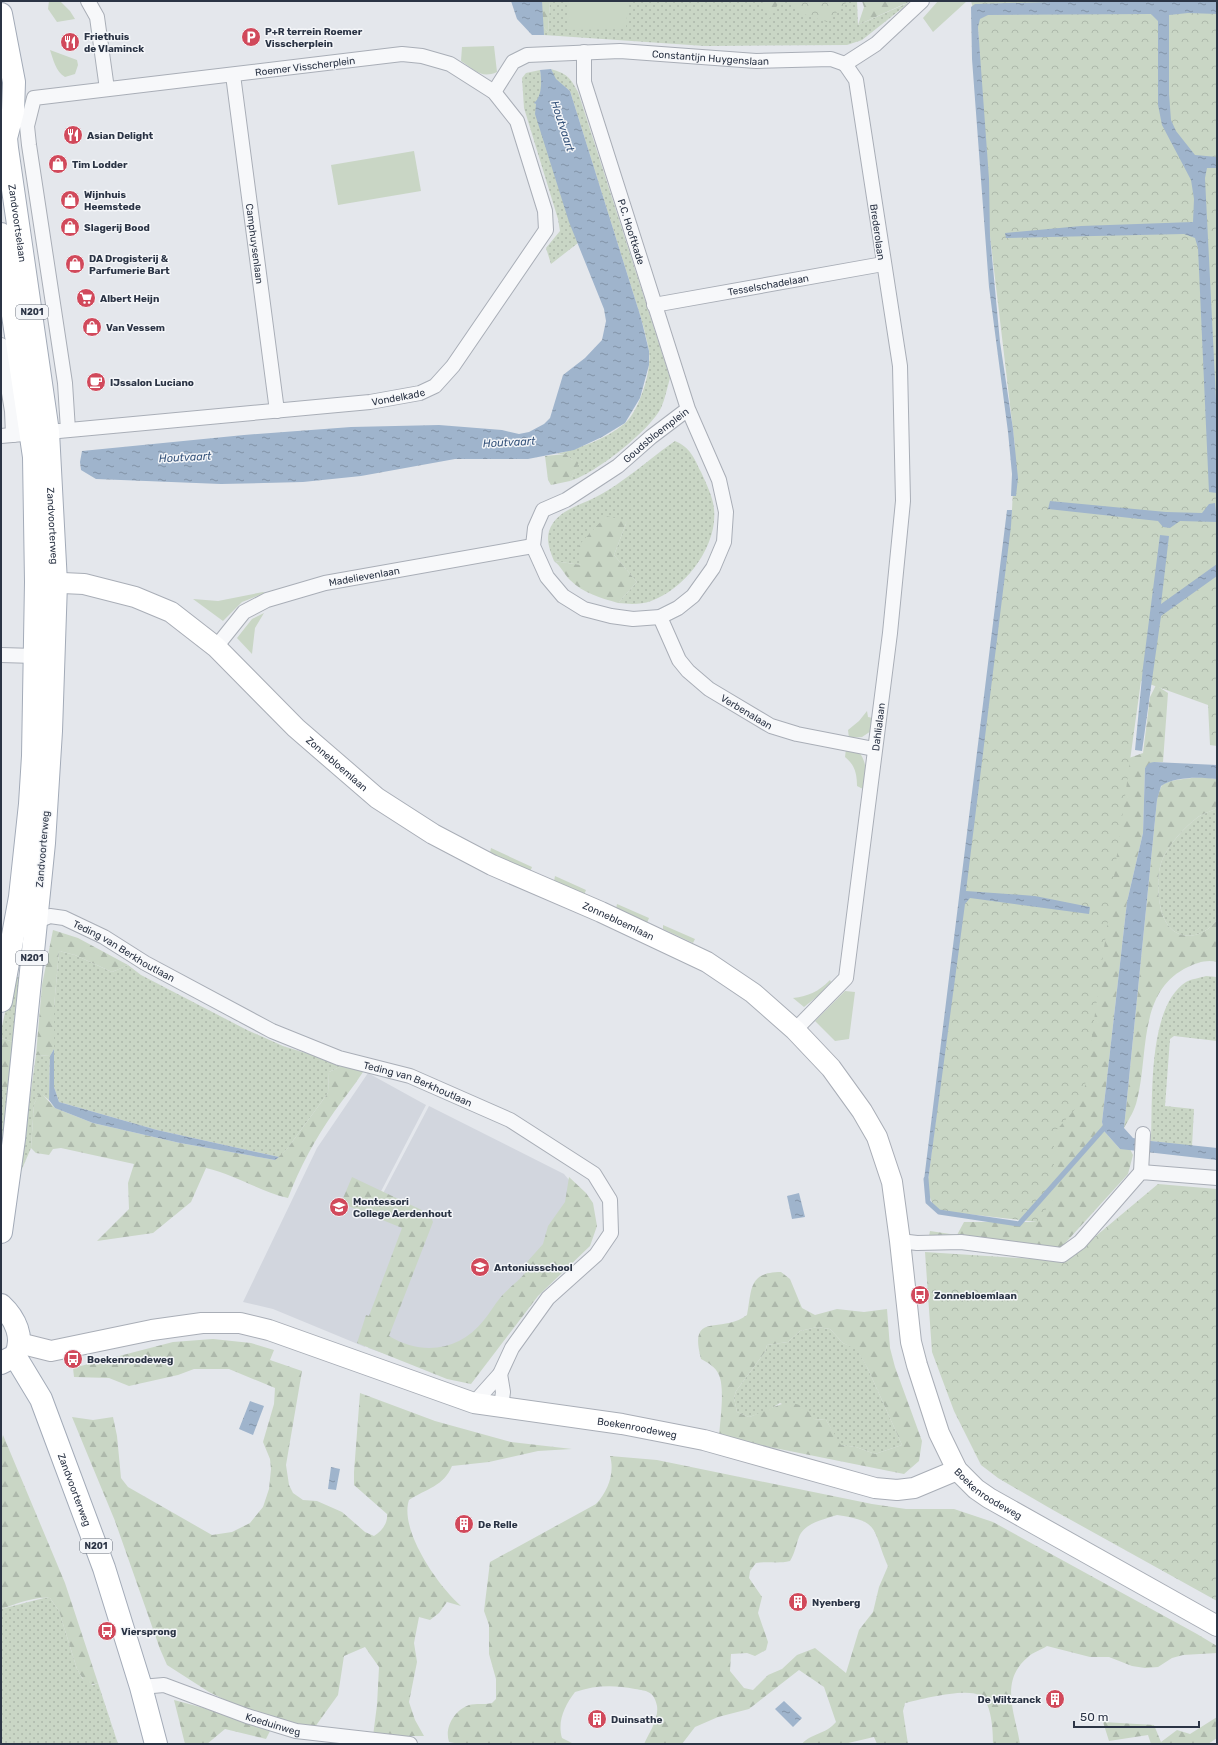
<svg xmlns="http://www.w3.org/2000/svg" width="1218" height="1745" viewBox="0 0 1218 1745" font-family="Rubik,sans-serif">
<defs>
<pattern id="grass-dots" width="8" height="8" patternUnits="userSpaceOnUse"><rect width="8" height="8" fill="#c9d6c5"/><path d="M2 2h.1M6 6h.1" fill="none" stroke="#adb8ab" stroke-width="1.8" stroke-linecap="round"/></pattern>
<pattern id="forest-firs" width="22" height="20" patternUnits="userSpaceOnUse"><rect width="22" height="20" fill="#c9d6c5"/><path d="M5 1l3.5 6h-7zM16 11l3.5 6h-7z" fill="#adb8ab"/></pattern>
<pattern id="park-crowns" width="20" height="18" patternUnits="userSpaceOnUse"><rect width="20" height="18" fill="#c9d6c5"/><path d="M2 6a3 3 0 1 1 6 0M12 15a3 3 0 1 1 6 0" fill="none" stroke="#adb8ab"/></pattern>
<pattern id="water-ripples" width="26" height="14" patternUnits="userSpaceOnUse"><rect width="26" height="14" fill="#9fb4cc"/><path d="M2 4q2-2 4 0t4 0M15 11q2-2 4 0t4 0" fill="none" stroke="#8293a7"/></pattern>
</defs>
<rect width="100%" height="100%" fill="#e4e7ec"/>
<path fill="#d2d6de" d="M368,1073l58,32 -49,94 38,24 -50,124 -92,-38 -30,-7 74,-154z
M429,1106l135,68 21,25 -53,93 -67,89 -97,-33 50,-125 -38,-24z"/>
<path fill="url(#grass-dots)" d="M550,1h307l1,24 52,-23 -48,38 -15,5 -142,1 -161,-11 -2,-10 6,7z
M551,69c16,5 19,8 27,23l92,286c-3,10 -5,21 -9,30 -12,23 -66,66 -91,73l8,-18 -7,-4 -5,-5h-9c23,-6 49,-15 67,-30 15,-12 28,-54 25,-73 -2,-11 -5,-22 -8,-33l-71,-227 -15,-12z
M540,70c2,10 3,26 -5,34h1l24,88 18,51 -27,21 -5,-16 14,-17 -2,-12 -34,-111 -2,-30 4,-5z
M675,441c15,6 19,17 26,31 5,11 12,25 13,37 4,37 -29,80 -63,92 -11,4 -22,3 -33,2l19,-21 -23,-27 13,-34 -46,44 -27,-4c-5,-13 -10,-25 -1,-38 10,-14 27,-18 41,-25 10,-5 21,-12 29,-18 18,-12 34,-27 52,-39z
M1217,808v112c-13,17 -38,24 -51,2 -9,-15 -11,-50 -2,-66 7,-14 21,-29 34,-39 5,-4 13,-5 19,-9z
M59,951l16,4 37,17 16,-7 13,10 106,55 36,16 61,19 -15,7 -1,21 -41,56 -8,8 -122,-27 -98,-28 -5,-15v-80z
M13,976l11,2 -11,64 -12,-4v-7z
M1206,976l11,1v64l-43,-5 -4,3 -5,67 29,3 -2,37 -41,-5c2,-41 -4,-134 35,-159 5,-3 14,-4 20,-6z
M36,1055l14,1 -1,44 -9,-7 -6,11 -3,44 -12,28z
M1,1089l12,3 -12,80z
M817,1327l13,2 13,14 14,6 11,20 34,76 -27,9 -19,-7 -16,-2 -14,-25 -12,-1 -34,-16 -13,8 -18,6 -12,-5 -3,-14 2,-7 29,-39 2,-7 21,-3 12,-11z
M44,1598h6l9,13 18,58 5,9 11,7 5,-2 20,61h-117v-135z"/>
<path fill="url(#forest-firs)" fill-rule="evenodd" d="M542,1h8l-2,31 -6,-7z
M762,1h18l-11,18z
M862,1h49l-53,24 6,-18z
M566,454l5,5 8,3 -9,19 -19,4 -3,-5 -3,-24z
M606,516l21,5 -13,34 23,27 -19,21c-17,-5 -35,-10 -48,-23 -6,-6 -9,-14 -16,-19l27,4 -2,-20z
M1156,685l12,8 -5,69h-9l-9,6 -2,65 -16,69 -25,220 2,9 16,18h10l3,6 -5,19 -70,77 -131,-5 3,-15 27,4 7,-13h72l13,-38 5,-51 75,-375 14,-5 7,-56z
M1203,777l14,2v29c-6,4 -14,5 -19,9 -13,10 -27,25 -34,39 -9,16 -7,51 2,66 13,22 38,15 51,-2v42c-10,-3 -21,1 -29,5 -51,24 -39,88 -51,133 -2,10 -8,19 -13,28l33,-328c1,-4 2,-9 4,-13 4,-8 33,-9 42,-10z
M53,930l25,8 50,27 -16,7 -37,-17 -16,-4 -5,56v42l-4,7 -14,-1 6,-70z
M1,1038l12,4v50l-12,-3z
M344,1065l19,7c-9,14 -19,26 -29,40 -19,27 -34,55 -46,86 -29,-7 -52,-23 -82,-30l-15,34 -38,31 -56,8 32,-32 -1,-26 6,-19 -73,-16 -8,1 -4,6 -13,-2 -5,-5 3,-44 6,-12 15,16 38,15 87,20 95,17 12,-11 41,-56 1,-21z
M352,1177l78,37 3,8 -44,114c33,20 71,15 95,-16 6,-7 10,-15 16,-22 8,-10 18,-16 26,-26l1,-10 16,-18 5,-18 17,-24 4,-25 17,16 7,10 4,23 -7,20 -52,50 -67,88 -24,-5 -90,-36 9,-28 3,1 33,-88 -61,-25z
M781,1272l9,7 12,29 13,7 22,-6 27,3 23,-3 3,39 5,19 27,74 -3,20 -15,13 -185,-37c1,-16 6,-48 0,-62 -3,-8 -12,-13 -18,-16 -13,-49 20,-24 46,-44 5,-25 1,-43 34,-43zM817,1327l13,2 13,14 14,7 11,19 34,76 -27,9 -19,-7 -15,-2 -15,-25 -12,-1 -9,-12c-5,-2 -11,-4 -16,-4 -8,-1 -30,11 -40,14l-12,-5 -3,-14 2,-7 29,-39 2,-7 21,-3 12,-11z
M213,1339l38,4 23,7 -4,10 32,11 -16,94 3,20 4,8 10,7 14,1 25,11 23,20 9,4c8,-5 14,-13 13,-22l-33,-29v-13l6,-79 75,28 76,21 61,7 -34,2 -49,11 -37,4c-8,20 -26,23 -43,34 -10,30 29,86 52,106l-14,-4 -8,11 -9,7 -11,-3 -5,26 3,19 -8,40 6,18 9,16h-51l4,-31 2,-38 -14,-20 -21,9 -6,39 -26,36 -60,-18 -43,-21 -42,-27 -7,-16 -45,-128 -43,-104 21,3 20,-3 4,19 4,42 7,9 84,48 20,-3 18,-9 13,-16 6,-18 2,-20 -1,-10 -7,-17 11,-38 1,-16 -46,-19h-35l-16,6 -49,11 -20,-8 -35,-1 -1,-9 100,-26z
M3,1435l62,148 33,100c-11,4 -16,-5 -21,-14l-18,-58 -9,-13c-16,-2 -34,6 -49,11v-166z
M610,1456l47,4 215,44 34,5h48l39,13 204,112 20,12v7l-34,2 -11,3 -14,9 -13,1 -13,-2 -23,-9h-19l-43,-11c-6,4 -14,6 -19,11 -29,24 -13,56 -8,87h-27c0,-12 -1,-43 -14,-49 -14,-7 -58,4 -74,8l-2,8 5,33h-31l-3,-7 -30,7h-42c9,-11 23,-9 34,-22l-12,-35 -25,-17 -50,39 -31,8 -23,10 -13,17h-38c5,-11 15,-25 13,-38 -3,-15 -10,-15 -22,-17 -21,-4 -39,-4 -60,3 -10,13 -18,29 -13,46l12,6h-114l-11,-2c-5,-15 6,-32 20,-37 7,-2 15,0 23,-2l4,-4v-20l-7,-25v-29l-5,-14 6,-49 106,-58c12,-13 19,-31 14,-48zM837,1515c45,6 35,16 51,51l-9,21 -6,25 -14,18 -13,43 -31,-25 -18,7 -15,14 -14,6 -15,15 -9,-2 -14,-17 1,-17 16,-1 8,3 11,-6 2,-8 -10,-29 4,-16 -13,-19 1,-7 6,-8c12,-2 22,1 34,-2 5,-8 6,-16 9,-24 5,-14 26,-18 38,-22z
M174,1700l30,8 66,23 -4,8 -41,-10 -18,15h-22z
M1217,1717v21l-9,6h-57l-3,-9 -39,6 -6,-19 51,3 7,17 16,-12 13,4z"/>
<path fill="url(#park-crowns)" d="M848,1l-21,21 -29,-10 -8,-10z
M971,1h246v745l-7,-1 -2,-40 -67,-24 -58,419 -29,33v65l-17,24 -96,-11c-12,-7 -12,-17 -13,-30l84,-671 3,-63 -25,-211 -12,-209z
M1158,1184l59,5v412l-164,-91 -55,-32 -17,-13 -27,-54 -22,-59 -7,-100 141,9z"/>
<path fill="#c9d6c5" d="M49,1h11l10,10 5,8 -18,3 -9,-13z
M567,1h61l-2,28 -59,1z
M938,1h29l-34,31 -10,-14z
M494,46l3,26c-16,7 -22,-2 -36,-11l1,-14z
M50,50l27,10 1,5 -3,9 -10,3c-9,-5 -12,-18 -15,-27z
M414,151l7,40 -83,14 -7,-40z
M263,592l2,1 -23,9 -19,19 -30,-22 25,2z
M264,613l-9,15 -3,26 -15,-16 15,-19z
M867,711l1,6 5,1 -2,13 -9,6 -13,1 -1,-8 11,-9z
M846,749l13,3c9,12 7,23 6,38l-8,-4c0,-12 -2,-21 -12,-29z
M491,848l41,19 -2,5 -40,-19z
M555,876l31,14 -2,5 -30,-14z
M617,904l32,14 -2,5 -31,-14z
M663,925l32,14 -2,4 -30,-14z
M830,980l1,2 -12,13 -15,12 -11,-9c16,-2 25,-6 37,-18z
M845,991l10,1 -6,47 -14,2 -20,-20z"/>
<path fill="url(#water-ripples)" d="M511,1h31l2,34h-12l-15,-16z
M1217,1v13l-29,-1 -19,2v79l2,26 5,11 19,24 22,2v11h-10l-2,10 12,242v73l-8,-1 -11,-244 -3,-10 -11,-4 -178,4 -1,-5 76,-7 112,-4 1,-23 -3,-19 -29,-55 -4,-20v-84l-7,-7 -163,1 -8,4 -2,8 11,152 1,57 10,106 13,87 5,49 -2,18h-5l1,-22 -4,-42 -19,-145 -17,-228 -1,-52 4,-3 112,-3z
M551,69l5,10 14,12 71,227 8,33v14l-9,33 -15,25 -23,14 -28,13 -46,9h-73l-94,17 -58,6 -82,2 -125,-5 -15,-9 -1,-8 2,-11 162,-16 107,-8 88,-2 63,5 17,4 10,-2 15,-8 6,-6 13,-43 22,-17 17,-18 4,-19 -2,-12 -35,-87 -34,-108 1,-10 -2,-1c8,-6 8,-22 6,-33z
M1050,501l116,11 36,1 7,-9 6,-1 2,19 -37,-1 -10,7 -7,-1 -5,-6 -110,-12z
M1007,510h5l-1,16 -45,365 69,5 55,11 -1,7 -119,-16 -5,6 -37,277 -4,-1z
M1160,535l9,1 -8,68 56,-40v12l-56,40 -19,135 -7,-1 8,-83z
M1154,762l63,3v14c-17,-2 -41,-3 -56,7l-4,14 -33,328 9,10 18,3 66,7v12l-97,-11 -16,-18 -2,-9 25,-220 16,-69 2,-65 4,-5z
M54,1049v38l5,15 98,28 122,27 -4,3 -95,-17 -87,-20 -38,-15 -6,-8 1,-44z
M799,1193l6,24 -13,2 -5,-23z
M250,1401l14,5 -11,29 -14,-6z
M331,1467l9,2 -4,21 -8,-1z
M784,1701l18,17 -9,9 -18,-18z"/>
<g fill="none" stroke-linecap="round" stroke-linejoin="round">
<path stroke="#9fb4cc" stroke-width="5" d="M926,1179l2,23 11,10 80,12 85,-96"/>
<g stroke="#a9aeb7" stroke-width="16">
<g id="street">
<path d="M88,1l9,16 10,72"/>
<path id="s1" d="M584,52v30l104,327 31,71 7,32 -2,30 -11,26 -20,28 -15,12 -18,9 -27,2 -22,-3 -27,-7 -21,-13 -16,-19 -14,-31 2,-18 8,-18 23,-10 52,-34 33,-29 37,-28"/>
<path d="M845,64l31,-20 46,-43"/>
<path id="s2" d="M233,75l44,336"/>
<path id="s3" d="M494,92l19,-30 14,-7 93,-4 136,10 75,-2 14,5"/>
<path id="s4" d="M654,305l229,-41"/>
<path d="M1,345l11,66 1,24"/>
<path id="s5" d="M48,432l322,-30 50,-9 15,-7 18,-20 93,-136 -1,-19 -28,-90 -23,-29 -44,-28 -28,-8 -20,-2 -368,44 -7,28 2,19 36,238 3,47"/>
<path d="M1,436l22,-2"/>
<path id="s6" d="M660,617l19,43 9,11 21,18 62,37 26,8 77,15"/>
<path id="s7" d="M216,647l28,-35 23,-12 58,-17 208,-37"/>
<path d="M1,655l34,1"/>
<path id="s8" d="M30,924l20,-8 14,2 40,19 41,26 127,68 67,27 71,18 100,44 84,54 16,26 1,33 -15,22 -48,43 -36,50 -12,26 -26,29"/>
<path id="s9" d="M795,1030l51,-52 44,-345 13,-132 -3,-135 -44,-286 -11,-16"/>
<path d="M1141,1172l2,-38"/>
<path d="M900,1241l17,2 44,-1 101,13 18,-13 61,-70 76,6"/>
<path d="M500,1374l3,18 -2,15"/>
<path id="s10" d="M141,1687l23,-2 83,31 49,15 114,13"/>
</g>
</g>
<g stroke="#a9aeb7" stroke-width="22">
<g id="secondary">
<path id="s11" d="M41,582l43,2 51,13 36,15 45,35 80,81 81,70 56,36 59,31 109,47 106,50 46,31 42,37 36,38 31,43 15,26 15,45 8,59 11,101 6,23 22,68 18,37 19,19 13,9 228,128"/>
<path id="s12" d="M19,1343l32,8 101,-21 50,-7h38l29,7 205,73 148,21 82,16 171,48 22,2 17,-2 43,-18"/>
</g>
</g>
<g stroke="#a3abb8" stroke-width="24">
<g id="primary">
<path id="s13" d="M1,14l13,68 -1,29 -7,27 1,10 41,284 8,151 -5,148 -7,112 -30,296 -13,93"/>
<path d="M1,234l33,223 2,125 -3,174 -3,48 -10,93 -19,104"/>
<path d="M1,1305c14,13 24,33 14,51l-14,7"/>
<path id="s14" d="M15,1356l26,43 63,169 37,119 15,57"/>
</g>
</g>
<use href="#street" stroke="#f7f8fa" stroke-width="14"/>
<use href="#secondary" stroke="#fff" stroke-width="20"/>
<use href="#primary" stroke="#fff" stroke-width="22"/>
</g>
<defs>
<g id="parking-disc" transform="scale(1)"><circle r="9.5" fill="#d1495b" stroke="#f4f6f9"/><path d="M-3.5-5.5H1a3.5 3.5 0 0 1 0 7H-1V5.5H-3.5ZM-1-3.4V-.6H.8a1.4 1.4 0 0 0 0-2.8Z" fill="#fff"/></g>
<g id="restaurant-disc" transform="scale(1)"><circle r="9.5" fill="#d1495b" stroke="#f4f6f9"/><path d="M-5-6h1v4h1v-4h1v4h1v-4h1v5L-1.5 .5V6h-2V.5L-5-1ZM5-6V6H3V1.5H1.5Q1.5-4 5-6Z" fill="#fff"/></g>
<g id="shop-disc" transform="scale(1)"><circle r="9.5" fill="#d1495b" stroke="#f4f6f9"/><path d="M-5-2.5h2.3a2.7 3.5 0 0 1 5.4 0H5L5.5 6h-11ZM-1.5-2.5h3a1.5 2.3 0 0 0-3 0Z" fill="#fff"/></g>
<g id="supermarket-disc" transform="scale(1)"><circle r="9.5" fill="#d1495b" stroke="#f4f6f9"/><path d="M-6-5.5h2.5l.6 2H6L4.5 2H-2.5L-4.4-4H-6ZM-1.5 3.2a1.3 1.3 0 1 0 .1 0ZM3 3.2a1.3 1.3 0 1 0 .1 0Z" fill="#fff"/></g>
<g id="cafe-disc" transform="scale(1)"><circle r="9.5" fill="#d1495b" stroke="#f4f6f9"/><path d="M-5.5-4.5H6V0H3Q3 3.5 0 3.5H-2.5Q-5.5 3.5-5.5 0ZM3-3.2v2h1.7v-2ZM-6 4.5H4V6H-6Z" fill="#fff"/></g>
<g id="university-disc" transform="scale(1)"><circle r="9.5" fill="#d1495b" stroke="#f4f6f9"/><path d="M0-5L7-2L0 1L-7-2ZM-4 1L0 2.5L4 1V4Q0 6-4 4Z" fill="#fff"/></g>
<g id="school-disc" transform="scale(1)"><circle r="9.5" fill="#d1495b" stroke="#f4f6f9"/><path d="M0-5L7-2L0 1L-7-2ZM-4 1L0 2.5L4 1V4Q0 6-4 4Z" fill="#fff"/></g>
<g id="bus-disc" transform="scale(1)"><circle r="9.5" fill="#d1495b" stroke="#f4f6f9"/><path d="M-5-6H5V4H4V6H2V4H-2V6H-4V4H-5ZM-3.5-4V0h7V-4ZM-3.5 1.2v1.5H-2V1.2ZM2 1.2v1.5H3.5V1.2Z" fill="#fff"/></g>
<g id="building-disc" transform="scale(1)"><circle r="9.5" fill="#d1495b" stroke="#f4f6f9"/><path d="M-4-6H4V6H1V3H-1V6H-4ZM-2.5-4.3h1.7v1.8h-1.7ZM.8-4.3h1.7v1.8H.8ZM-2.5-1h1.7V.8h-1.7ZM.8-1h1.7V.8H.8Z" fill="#fff"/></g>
</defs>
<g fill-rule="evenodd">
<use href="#parking-disc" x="251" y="37"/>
<use href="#restaurant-disc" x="70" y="42"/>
<use href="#restaurant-disc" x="73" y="135"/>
<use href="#shop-disc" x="58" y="164"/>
<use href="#shop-disc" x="70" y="200"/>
<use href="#shop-disc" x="70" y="227"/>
<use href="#shop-disc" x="75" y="264"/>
<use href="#supermarket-disc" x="86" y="298"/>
<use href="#shop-disc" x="92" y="327"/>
<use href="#cafe-disc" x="96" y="382"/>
<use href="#university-disc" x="339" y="1207"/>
<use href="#school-disc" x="480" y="1267"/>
<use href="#bus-disc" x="920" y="1295"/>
<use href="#bus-disc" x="73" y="1359"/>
<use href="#building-disc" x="464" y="1524"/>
<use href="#building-disc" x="798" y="1602"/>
<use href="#bus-disc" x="107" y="1631"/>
<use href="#building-disc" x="1055" y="1699"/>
<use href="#building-disc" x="597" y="1719"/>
</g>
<g text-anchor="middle" stroke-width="3" stroke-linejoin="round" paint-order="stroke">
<g fill="#f4f6f9" stroke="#676e7b" stroke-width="1">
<rect x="16" y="305" width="32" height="14" rx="3"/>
<rect x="16" y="951" width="32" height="14" rx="3"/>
<rect x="80" y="1539" width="32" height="14" rx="3"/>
</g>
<g font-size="9" font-weight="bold" fill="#2b3445">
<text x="32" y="315">N201</text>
<text x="32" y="961">N201</text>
<text x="96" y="1549">N201</text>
</g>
<g font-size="10" font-weight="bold" fill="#2b3445" stroke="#f4f6f9" text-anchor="start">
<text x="265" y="35">P+R terrein Roemer<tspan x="265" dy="12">Visscherplein</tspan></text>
<text x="84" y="40">Friethuis<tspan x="84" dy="12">de Vlaminck</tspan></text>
<text x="87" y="139">Asian Delight</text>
<text x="72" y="168">Tim Lodder</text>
<text x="84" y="198">Wijnhuis<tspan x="84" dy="12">Heemstede</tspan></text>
<text x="84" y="231">Slagerij Bood</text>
<text x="89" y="262">DA Drogisterij &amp;<tspan x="89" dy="12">Parfumerie Bart</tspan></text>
<text x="100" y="302">Albert Heijn</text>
<text x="106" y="331">Van Vessem</text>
<text x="110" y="386">IJssalon Luciano</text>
<text x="353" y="1205">Montessori<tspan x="353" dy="12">College Aerdenhout</tspan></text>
<text x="494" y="1271">Antoniusschool</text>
<text x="934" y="1299">Zonnebloemlaan</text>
<text x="87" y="1363">Boekenroodeweg</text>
<text x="478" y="1528">De Relle</text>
<text x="812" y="1606">Nyenberg</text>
<text x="121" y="1635">Viersprong</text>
<text x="1041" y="1703" text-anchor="end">De Wiltzanck</text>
<text x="611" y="1723">Duinsathe</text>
</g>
<g font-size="10" fill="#2b3445" stroke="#f4f6f9">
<text dy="4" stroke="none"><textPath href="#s3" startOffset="235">Constantijn Huygenslaan</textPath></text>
<text transform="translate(305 66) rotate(-7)" y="4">Roemer Visscherplein</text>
<text dy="4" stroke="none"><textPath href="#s13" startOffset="212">Zandvoortselaan</textPath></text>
<text dy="4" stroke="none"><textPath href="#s1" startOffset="187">P.C. Hooftkade</textPath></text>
<text transform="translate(878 232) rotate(82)" y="4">Brederolaan</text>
<text dy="4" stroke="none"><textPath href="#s2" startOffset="170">Camphuysenlaan</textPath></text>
<text dy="4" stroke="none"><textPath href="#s4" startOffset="116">Tesselschadelaan</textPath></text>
<text dy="4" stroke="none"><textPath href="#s5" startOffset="352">Vondelkade</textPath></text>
<text dy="4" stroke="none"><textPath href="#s1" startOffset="950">Goudsbloemplein</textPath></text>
<text dy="4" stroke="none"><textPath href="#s13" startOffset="517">Zandvoorterweg</textPath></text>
<text dy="4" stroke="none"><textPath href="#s7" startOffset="171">Madelievenlaan</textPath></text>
<text dy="4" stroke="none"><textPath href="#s6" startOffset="133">Verbenalaan</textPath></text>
<text dy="4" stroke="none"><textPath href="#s9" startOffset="326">Dahlialaan</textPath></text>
<text dy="4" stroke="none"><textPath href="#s11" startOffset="360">Zonnebloemlaan</textPath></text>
<text transform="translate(42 849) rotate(-85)" y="4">Zandvoorterweg</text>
<text dy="4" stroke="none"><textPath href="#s11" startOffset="684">Zonnebloemlaan</textPath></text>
<text dy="4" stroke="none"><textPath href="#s8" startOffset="104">Teding van Berkhoutlaan</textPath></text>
<text dy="4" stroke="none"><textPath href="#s8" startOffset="428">Teding van Berkhoutlaan</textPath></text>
<text dy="4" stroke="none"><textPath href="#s12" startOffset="637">Boekenroodeweg</textPath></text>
<text dy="4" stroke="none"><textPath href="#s14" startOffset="147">Zandvoorterweg</textPath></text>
<text dy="4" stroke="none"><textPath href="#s11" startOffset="1413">Boekenroodeweg</textPath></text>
<text dy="4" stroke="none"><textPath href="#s10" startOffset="139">Koeduinweg</textPath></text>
</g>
<g font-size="11" font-style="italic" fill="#34527a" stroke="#f4f6f9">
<text transform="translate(563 126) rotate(72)" y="4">Houtvaart</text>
<text transform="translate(509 442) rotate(-3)" y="4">Houtvaart</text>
<text transform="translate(185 457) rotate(-3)" y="4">Houtvaart</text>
</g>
</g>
<rect width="1218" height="1745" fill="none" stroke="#2b3445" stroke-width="4"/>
<path d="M1074 1721v6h125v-6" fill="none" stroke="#2b3445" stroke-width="2"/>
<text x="1080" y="1721" font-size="12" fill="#2b3445" stroke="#f4f6f9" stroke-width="3" paint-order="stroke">50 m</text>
</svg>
